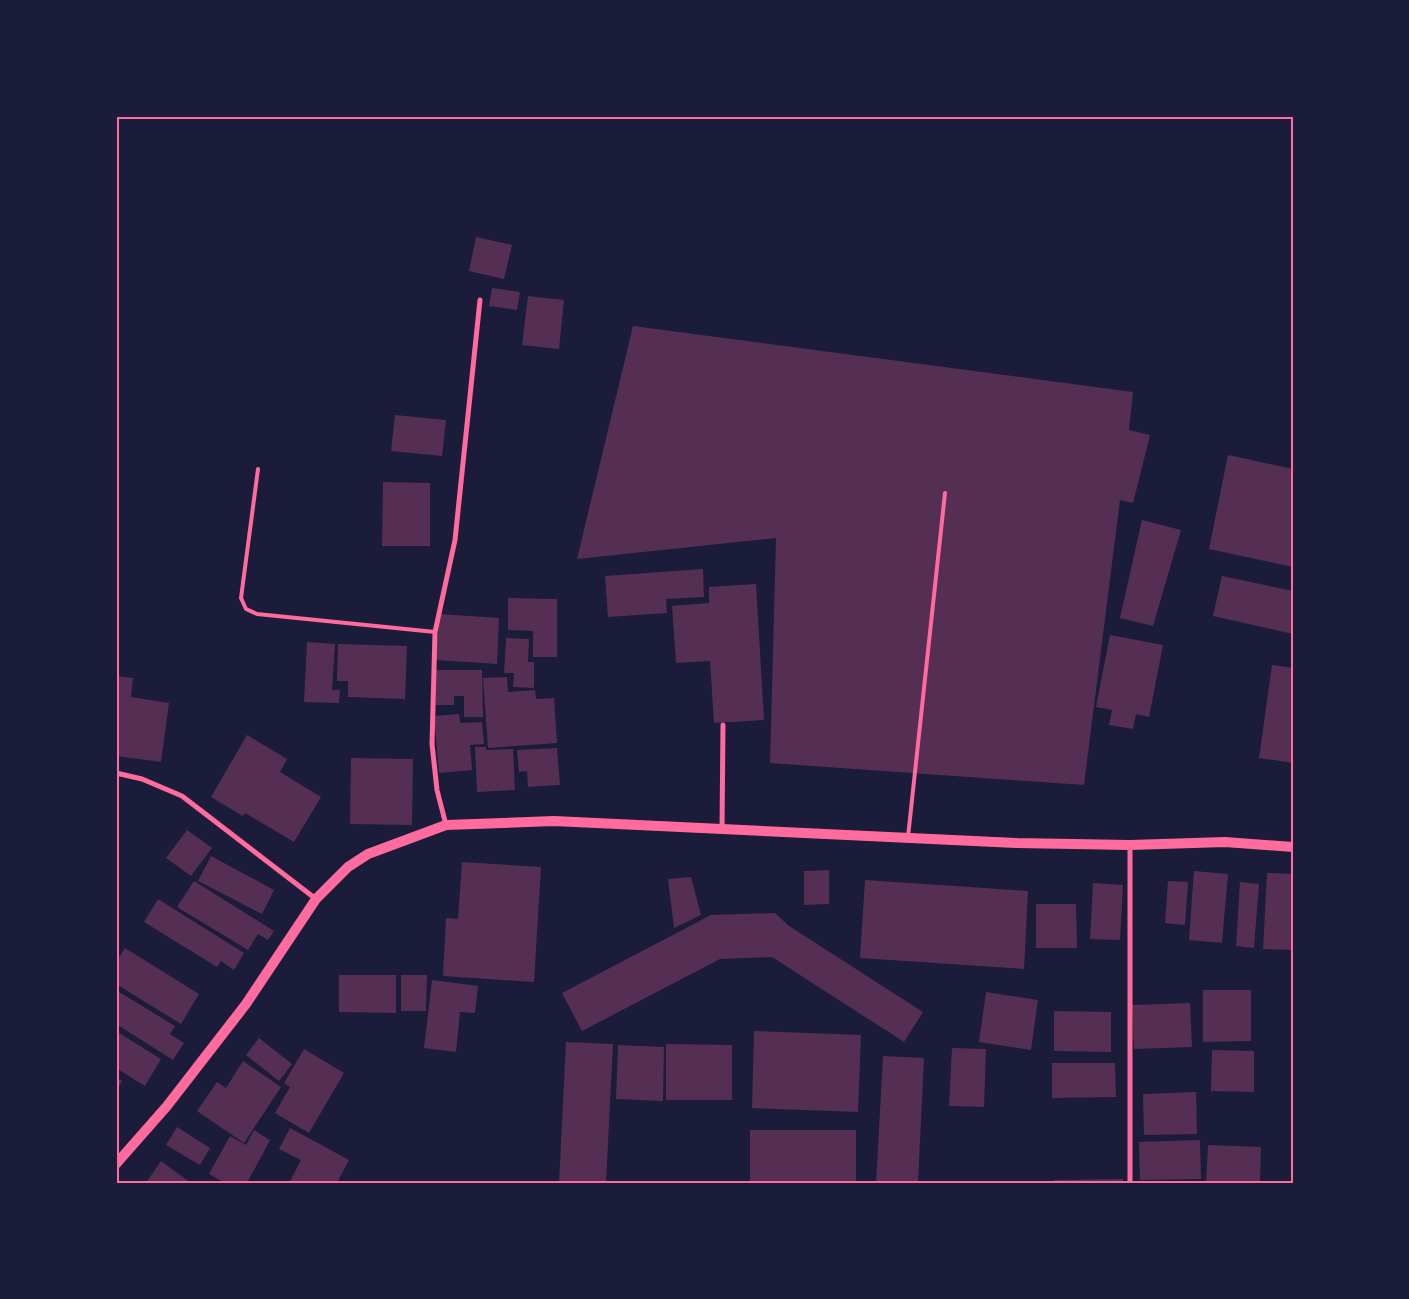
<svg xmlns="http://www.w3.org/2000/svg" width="1409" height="1299" viewBox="0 0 1409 1299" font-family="Lora,serif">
<rect width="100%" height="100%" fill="#1b1b3a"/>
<path fill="#542f53" d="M476,237l36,8 -8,34 -35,-8z
M492,288l28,4 -3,18 -28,-4z
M528,296l36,4 -5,49 -37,-4z
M633,326l500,66 -4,38 21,5 -17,68 -13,-3 -36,285 -314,-22 6,-225 -199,21z
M395,415l51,5 -4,36 -51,-5z
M1228,455l65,14v98l-84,-18z
M383,482l47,1v63h-48z
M1142,520l39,10 -28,96 -33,-8z
M703,569l1,28 -38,2 1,14 -59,4 -3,-41z
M1222,576l71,15v43l-80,-18z
M756,584l8,136 -50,3 -4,-62 -34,2 -4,-57 37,-3v-16z
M508,598l49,1v58h-24v-26l-25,-1z
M439,614l60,4 -2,46 -61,-4z
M1110,635l53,10 -14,72 -13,-3 -3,15 -24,-4 3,-15 -16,-3z
M506,638l23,1 -1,23h6v26l-21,-1 1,-14h-10z
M307,642l28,2 -3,46h8l-1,13 -35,-1z
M338,644l69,2 -2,53 -57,-2v-16h-11z
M1272,665l21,3v95l-34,-5z
M435,670h47l1,47h-19v-21h-10v9h-18z
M116,676l17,2 -2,19 38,6 -8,59 -45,-6z
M507,677l1,15 27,-2 1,9 18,-1 3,45 -69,5 -5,-70z
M459,714l1,9 22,-1 2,22 -14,1 2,25 -33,3 -5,-57z
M247,735l40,24 -7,13 41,25 -27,45 -49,-29 -2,3 -32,-19z
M475,747h11v3l27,-1 2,41 -38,2z
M557,748l3,37 -32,2 -1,-16 -8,1 -2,-22z
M351,758l62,1 -1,66 -62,-1z
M187,830l25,18 -21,28 -25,-18z
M211,856l63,34 -12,24 -64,-33z
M462,862l79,5 -7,115 -91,-6 3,-58 12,1z
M829,870v34l-25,1v-34z
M1194,871l34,3 -6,69 -33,-3z
M1267,873l26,1v76l-30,-1z
M691,877l10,38 -27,13 -6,-49z
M865,880l163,11 -4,78 -164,-11z
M194,881l80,50 -6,9 -10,-6 -10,16 -71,-43z
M1168,881l20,1 -3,43 -20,-2z
M1240,882l19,2 -5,64 -18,-2z
M1093,883l30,2 -3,55 -30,-1z
M158,899l86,54 -10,17 -13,-9 -4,6 -73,-45z
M1036,904h40l1,44h-41z
M775,913l14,13 134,86 -19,30 -132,-85 -52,2 -138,72 -20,-38 149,-78z
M125,948l74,46 -18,30 -65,-40v-22z
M339,975h57v38l-57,-1z
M401,975h26l-1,36h-25z
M432,980l46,6 -3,27 -15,-1 -4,40 -32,-4z
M116,990l59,36 -5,8 14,9 -11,17 -57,-36z
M1203,990h48v51l-48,1z
M986,992l52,8 -7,50 -52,-8z
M1190,1003l2,44 -58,2 -2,-44z
M1054,1011l57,1v40l-57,-1z
M116,1031l45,28 -16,27 -29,-18z
M754,1031l107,4 -3,77 -106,-4z
M259,1038l33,26 -13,17 -33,-26z
M566,1042l47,2 -7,139h-47z
M666,1044l66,1v55h-66z
M618,1045l46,2 -1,54 -47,-2z
M952,1048l34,1 -2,58 -35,-1z
M304,1049l40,24 -35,60 -34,-20 15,-26 -6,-4z
M1212,1050l42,1v41l-43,-1z
M883,1056l41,2 -6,125h-42z
M243,1061l38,26 -37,56 -47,-32 20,-29 9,6z
M1052,1063h63l1,34 -64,1z
M116,1077l6,4 -6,10z
M1196,1092l1,42 -53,1 -1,-41z
M177,1127l33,21 -10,17 -34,-20z
M290,1128l59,32 -12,23h-48l12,-23 -22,-11z
M254,1130l16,10 -23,43h-22l-16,-9 21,-38 16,9z
M750,1130h106v53h-106z
M1200,1140l1,39 -61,1 -1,-38z
M1208,1145l53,2 -1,36h-54z
M161,1161l30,22h-45z
M1123,1179v4h-69v-3z"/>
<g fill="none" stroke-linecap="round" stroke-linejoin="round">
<path stroke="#ff6b9d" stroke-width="4" d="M258,469l-17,129 5,11 11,5 178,18
M908,837l37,-344"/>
<path stroke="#ff6b9d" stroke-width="5" d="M116,773l26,6 40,17 134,103
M446,825l-9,-35 -5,-46 3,-112 20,-92 25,-240
M722,830l1,-105
M1130,1183v-338"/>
<path stroke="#ff6b9d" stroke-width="10" d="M116,1164l51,-58 79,-102 70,-105 32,-32 20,-13 78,-29 108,-4 462,22 114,2 95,-3 68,5"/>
</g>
<rect width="1409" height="1299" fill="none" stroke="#1b1b3a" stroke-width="235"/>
<rect x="118" y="118" width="1174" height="1064" fill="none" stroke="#ff6b9d" stroke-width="2"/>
</svg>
